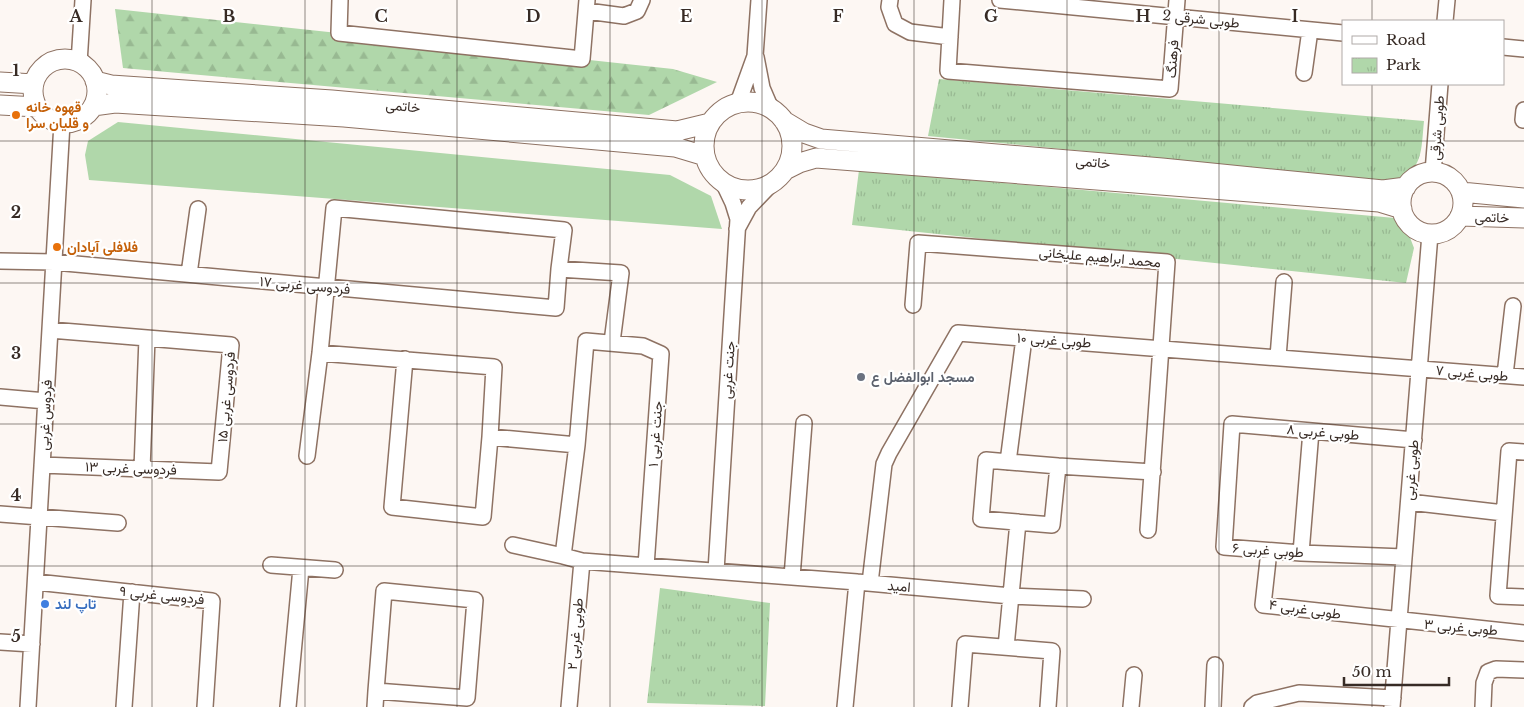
<svg xmlns="http://www.w3.org/2000/svg" width="1524" height="707" viewBox="0 0 1524 707" font-family="'Libre Baskerville',Vazirmatn,serif">
<defs>
<pattern id="forest-firs" width="22" height="20" patternUnits="userSpaceOnUse" patternTransform="scale(1.25)"><rect width="22" height="20" fill="#b0d7aa"/><path d="M5 1l3.5 6h-7zM16 11l3.5 6h-7z" fill="#98b992"/></pattern>
<pattern id="park-tufts" width="24" height="20" patternUnits="userSpaceOnUse" patternTransform="scale(1.25)"><rect width="24" height="20" fill="#b0d7aa"/><path d="M3 7l-1-3M5 7V3M7 7l1-3M15 17l-1-3M17 17v-4M19 17l1-3" fill="none" stroke="#98b992"/></pattern>
</defs>
<rect width="100%" height="100%" fill="#fdf7f3"/>
<path fill="#b0d7aa" d="M118,122l552,53 41,21 11,33 -633,-49 -4,-25 3,-14z"/>
<path fill="url(#forest-firs)" d="M115,9l558,60 44,13 -68,33 -526,-47z"/>
<path fill="url(#park-tufts)" d="M939,79l485,42c-3,28 0,51 -32,60l-464,-45z
M859,170l536,48 11,9 8,21 -8,35 -554,-58z
M660,588l110,15 -5,103 -118,-3z"/>
<g fill="none" stroke-linecap="round" stroke-linejoin="round">
<g stroke="#8e7263" stroke-width="18">
<path id="minor" d="M340,0l-1,33 243,26 5,-59
M890,0l-1,7 6,17 15,8 40,5
M952,0l-4,71 222,18 7,-89
M1000,0l343,33
M587,11l37,5 13,-5 5,-11
M1445,21l2,-21
M1503,47l21,2
M756,57l6,31 9,21
M79,63l4,-63
M1304,73l6,-43
M738,103l17,-47 4,-56
M1523,120l1,-10
M1433,172l7,-88
M737,229l12,-22 24,-25
M0,261l54,1 502,46 3,-39 62,4 -9,69
M189,274l9,-65
M913,305l5,-62 249,19 -19,268
M50,330l97,8
M320,353l174,14 -4,70
M1278,357l6,-75
M405,359l-13,148 91,10 7,-80 87,8
M1505,375l8,-69
M0,397l46,4
M1524,452l-15,-1 -11,145 26,1
M307,456l13,-103 14,-145 230,22 -5,39
M986,460l72,6 -6,59 -71,-6z
M1008,462l16,-124
M42,465l177,7 12,-127 -84,-7 -5,131
M1058,466l95,6
M1409,502l95,11
M0,514l118,9
M513,545l50,11
M1269,551l-6,54 261,28
M1301,553l10,-122
M1404,557l-103,-4 -77,-6 8,-123 182,16
M271,565l64,5
M646,566l15,-212 -18,-8 -57,-5 -9,104 -14,111 19,5 275,21 154,14 72,3
M716,571l22,-352 -5,-16 -9,-19
M792,577l12,-154
M36,582l176,19 -7,106
M870,583l14,-119 5,-11 69,-120 566,44
M384,591l91,9 -8,98 -91,-7z
M0,642l32,2
M1006,647l12,-125
M28,707l34,-584
M124,707l8,-115
M288,707l13,-139
M375,707l1,-16
M569,707l13,-146
M845,707l12,-125
M960,707l5,-63 87,7 -4,56
M1131,707l3,-32
M1213,707l2,-42
M1252,707l5,-4 42,-10 94,5
M1392,707l38,-473
M1483,707l1,-24 4,-11 8,-3 28,1"/>
</g>
<g stroke="#8e7263" stroke-width="21">
<path id="major" d="M33 91a32 32 0 1 1 64 0a32 32 0 1 1-64 0Z
M95,81l16,4 221,15 345,31 33,-8
M0,82l34,2
M704 146a44 44 0 1 1 88 0a44 44 0 1 1-88 0Z
M0,105l37,2
M93,106l22,-3 229,14 331,30 30,9
M784,121l20,12 17,6 341,29 221,22 23,-3
M785,170l14,-7 17,-5 563,44 23,7
M1401 203a31 31 0 1 1 62 0a31 31 0 1 1-62 0Z
M1461,192l63,6
M1460,216l64,2"/>
</g>
<use href="#minor" stroke="#fff" stroke-width="15"/>
<use href="#major" stroke="#fff" stroke-width="19"/>
</g>
<path fill="none" stroke="#372b25" stroke-width="1" stroke-opacity="0.55" d="M152,0v707M305,0v707M457,0v707M610,0v707M762,0v707M914,0v707M1067,0v707M1219,0v707M1372,0v21M1372,84v623M0,141h1524M0,283h1524M0,424h1524M0,566h1524"/>
<g fill="#e8710a" stroke="#fff" stroke-width="2">
<circle cx="16" cy="115" r="5"/>
<circle cx="57" cy="247" r="5"/>
</g>
<circle fill="#6b7280" stroke="#fff" stroke-width="2" cx="861" cy="377" r="5"/>
<circle fill="#3f7fe0" stroke="#fff" stroke-width="2" cx="45" cy="604" r="5"/>
<g text-anchor="middle" stroke-width="4.5" stroke-linejoin="round" paint-order="stroke">
<g font-size="14" fill="#372b25" stroke="#fff">
<text transform="translate(1201 19) rotate(6)" y="5">طوبی شرقی 2</text>
<text transform="translate(1172 59) rotate(-86)" y="5">فرهنگ</text>
<text transform="translate(403 106) rotate(5)" y="5">خاتمی</text>
<text transform="translate(1437 128) rotate(-86)" y="5">طوبی شرقی</text>
<text transform="translate(1093 162) rotate(5)" y="5">خاتمی</text>
<text transform="translate(1492 217) rotate(2)" y="5">خاتمی</text>
<text transform="translate(1100 257) rotate(5)" y="5">محمد ابراهیم علیخانی</text>
<text transform="translate(305 285) rotate(5)" y="5">فردوسی غربی ۱۷</text>
<text transform="translate(1054 340) rotate(4)" y="5">طوبی غربی ۱۰</text>
<text transform="translate(728 370) rotate(-86)" y="5">جنت غربی</text>
<text transform="translate(1472 373) rotate(5)" y="5">طوبی غربی ۷</text>
<text transform="translate(226 397) rotate(-85)" y="5">فردوسی غربی ۱۵</text>
<text transform="translate(45 415) rotate(-87)" y="5">فردوس غربی</text>
<text transform="translate(1323 432) rotate(5)" y="5">طوبی غربی ۸</text>
<text transform="translate(655 434) rotate(-86)" y="5">جنت غربی ۱</text>
<text transform="translate(131 468) rotate(2)" y="5">فردوسی غربی ۱۳</text>
<text transform="translate(1411 470) rotate(-85)" y="5">طوبی غربی</text>
<text transform="translate(1268 550) rotate(4)" y="5">طوبی غربی ۶</text>
<text transform="translate(899 586) rotate(5)" y="5">امید</text>
<text transform="translate(162 595) rotate(6)" y="5">فردوسی غربی ۹</text>
<text transform="translate(1305 609) rotate(8)" y="5">طوبی غربی ۴</text>
<text transform="translate(1461 627) rotate(5)" y="5">طوبی غربی ۳</text>
<text transform="translate(575 634) rotate(-85)" y="5">طوبی غربی ۲</text>
</g>
<g font-size="14" font-weight="bold" fill="#c56008" stroke="#fff" text-anchor="start">
<text x="26" y="112">قهوه خانه<tspan x="26" dy="16">و قلیان سرا</tspan></text>
<text x="67" y="252">فلافلی آبادان</text>
</g>
<g font-size="14" font-weight="bold" fill="#5b616d" stroke="#fff" text-anchor="start">
<text x="871" y="382">مسجد ابوالفضل ع</text>
</g>
<g font-size="14" font-weight="bold" fill="#366cbe" stroke="#fff" text-anchor="start">
<text x="55" y="609">تاپ لند</text>
</g>
</g>
<g font-size="16" text-anchor="middle" font-weight="bold" fill="#372b25" stroke="#fff" stroke-width="4.5" stroke-linejoin="round" paint-order="stroke">
<text x="76" y="22">A</text>
<text x="229" y="22">B</text>
<text x="381" y="22">C</text>
<text x="533" y="22">D</text>
<text x="686" y="22">E</text>
<text x="838" y="22">F</text>
<text x="991" y="22">G</text>
<text x="1143" y="22">H</text>
<text x="1295" y="22">I</text>
<text x="16" y="76">1</text>
<text x="16" y="218">2</text>
<text x="16" y="359">3</text>
<text x="16" y="501">4</text>
<text x="16" y="642">5</text>
</g>
<rect x="1342" y="20" width="162" height="65" fill="#ffffff" stroke="#afaaa8"/>
<rect x="1352" y="36" width="25" height="8" fill="#ffffff" stroke="#afaaa8"/>
<text x="1386" y="45" font-size="15" fill="#372b25">Road</text>
<rect x="1352" y="58" width="25" height="15" fill="url(#park-tufts)" stroke="#afaaa8"/>
<text x="1386" y="70" font-size="15" fill="#372b25">Park</text>
<path d="M1344 677v8h105v-8" fill="none" stroke="#372b25" stroke-width="2.5"/>
<text x="1352" y="677" font-size="15" fill="#372b25" stroke="#ffffff" stroke-width="4" paint-order="stroke">50 m</text>
</svg>
